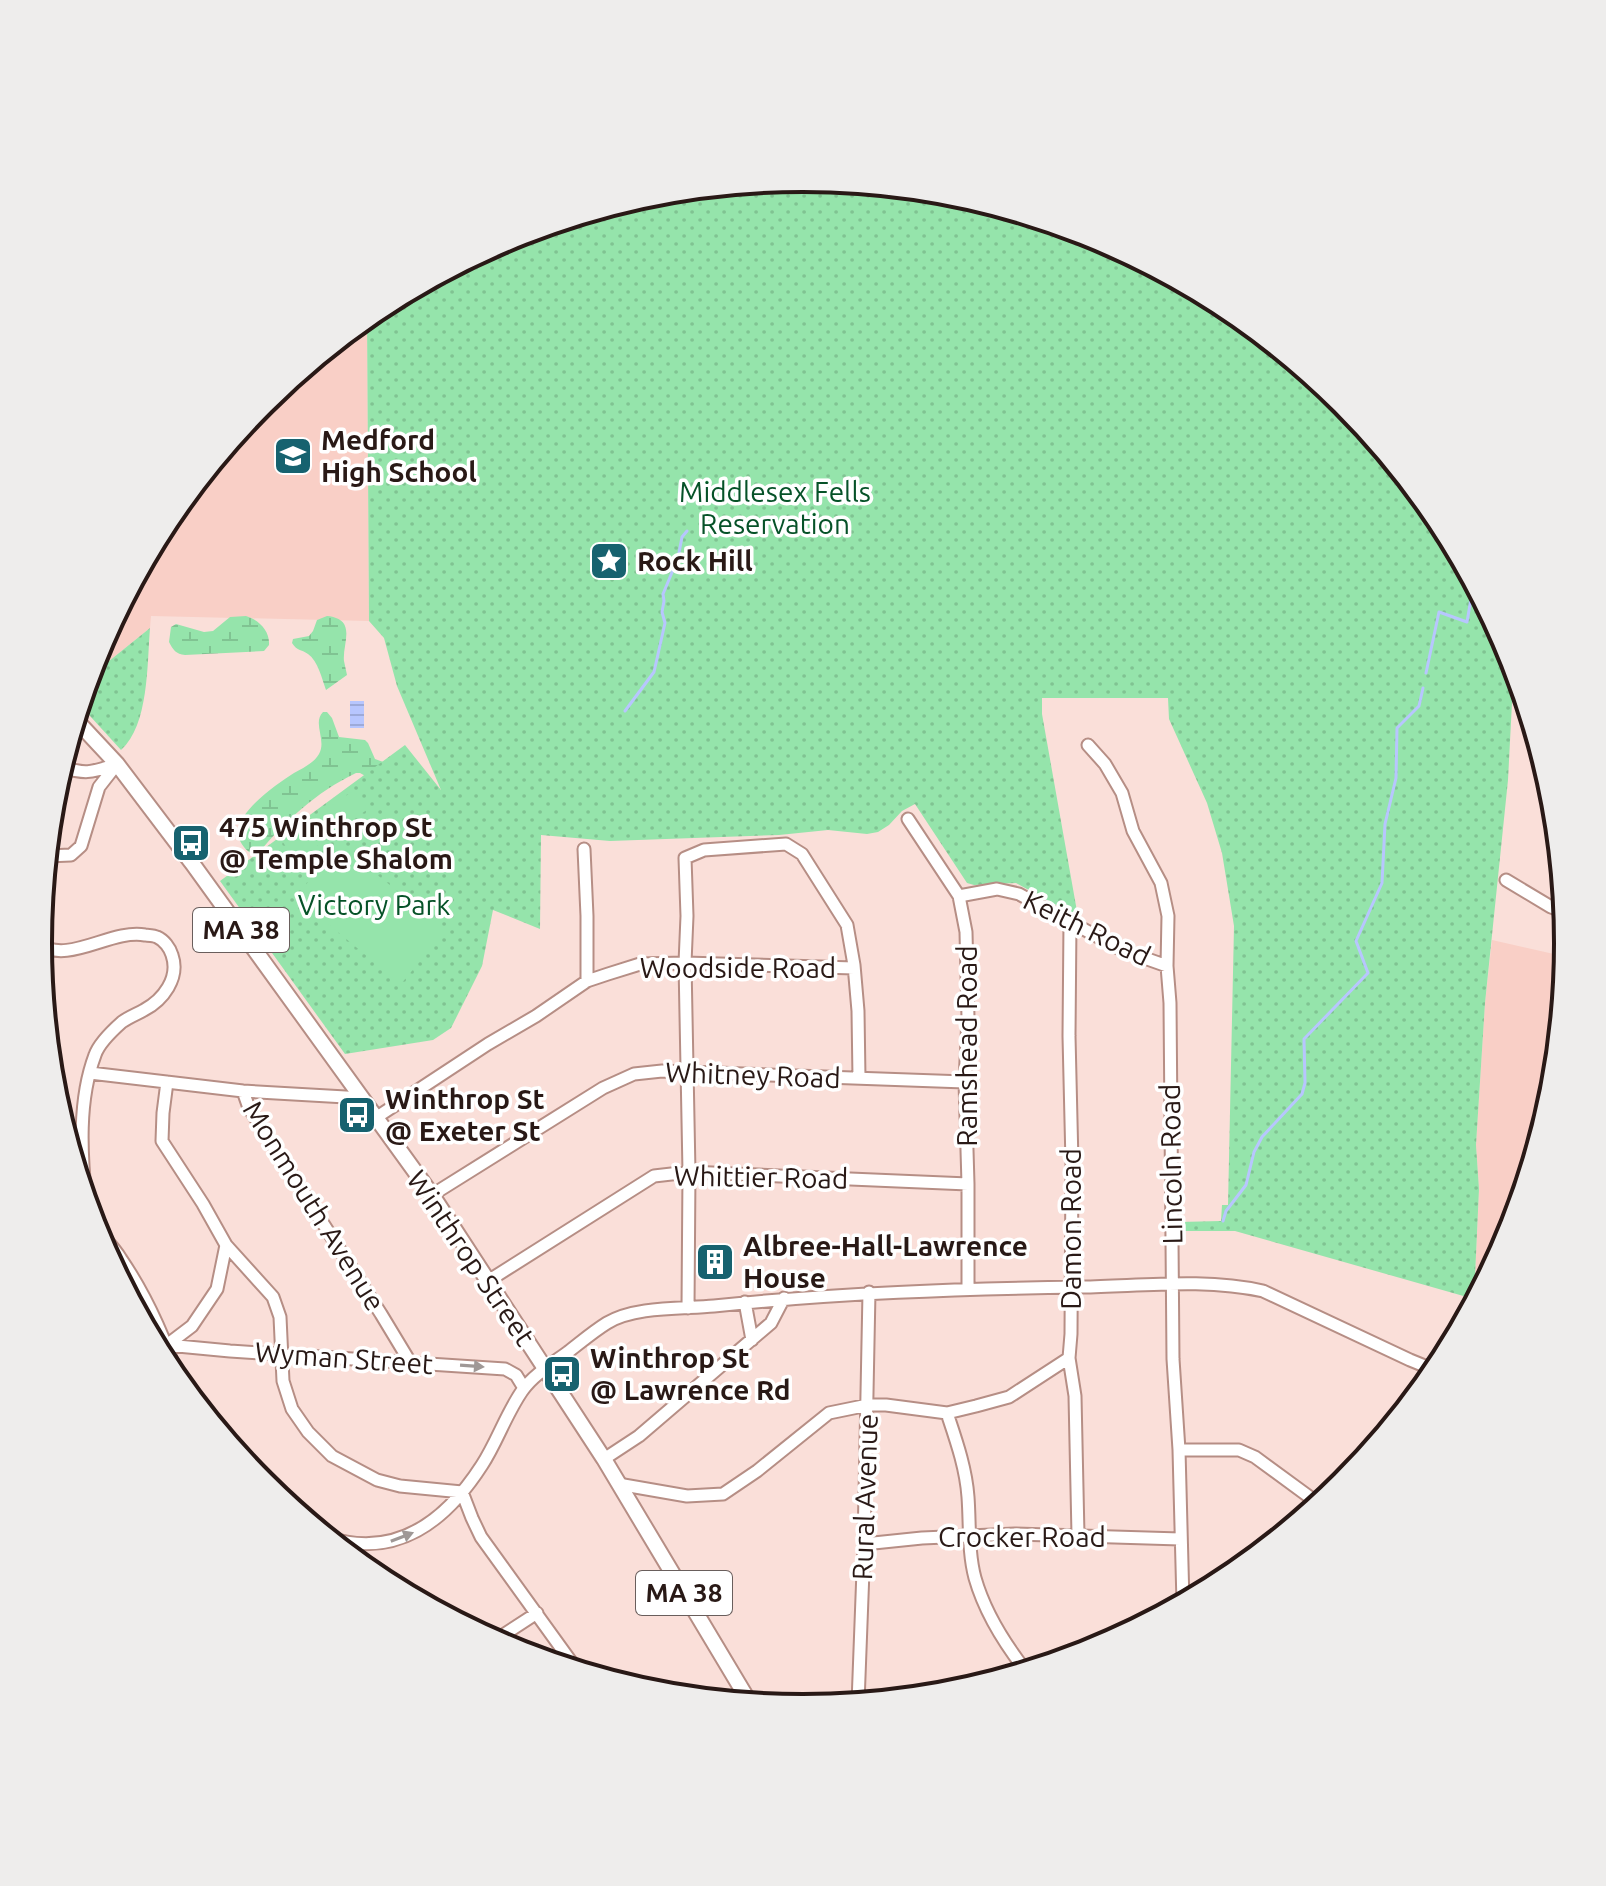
<svg xmlns="http://www.w3.org/2000/svg" width="1606" height="1886" viewBox="0 0 1606 1886" font-family="Ubuntu,sans-serif">
<defs>
<pattern id="wetland-marsh" width="20" height="14" patternUnits="userSpaceOnUse" patternTransform="scale(2)"><rect width="20" height="14" fill="#95e4ab"/><path d="M1 5h8M5 5V1M11 12h8M15 12V8" fill="none" stroke="#80c392"/></pattern>
<pattern id="park-dots" width="8" height="8" patternUnits="userSpaceOnUse" patternTransform="scale(2)"><rect width="8" height="8" fill="#95e4ab"/><path d="M2 2h.1M6 6h.1" fill="none" stroke="#80c392" stroke-width="1.8" stroke-linecap="round"/></pattern>
<pattern id="water-rules" width="6" height="5" patternUnits="userSpaceOnUse" patternTransform="scale(2)"><rect width="6" height="5" fill="#b7c6fe"/><path d="M0 2.5h6" fill="none" stroke="#9daad9"/></pattern>
</defs>
<rect width="100%" height="100%" fill="#fadfd9"/>
<path fill="#f9cfc6" d="M367,316l2,305 -218,-5 -1,12 -62,50 8,-28 71,-132 95,-116z
M1492,940l75,17 -14,136 -43,143 -36,67 5,-114 -3,-44 9,-142z"/>
<path fill="url(#wetland-marsh)" d="M246,616c13,4 24,15 23,29l-5,6 -79,4c-9,-1 -12,-5 -16,-13l2,-15 5,-3 28,8 9,-1 17,-14z
M327,616c31,3 15,28 17,45 1,5 2,9 3,14l-21,15c-4,-11 -8,-29 -18,-36 -7,-5 -11,-3 -16,-11l1,-4 16,-3 4,-5 4,-11z
M323,712h4l5,6 7,19 26,3 3,3 7,16 11,4 -17,15 -9,-5h-4c-40,19 -72,49 -100,83 -8,-4 -14,-9 -17,-18 -7,-24 38,-54 55,-65 9,-5 20,-10 25,-19 8,-14 -7,-31 4,-42z"/>
<path fill="url(#park-dots)" d="M803,178l150,15 143,43 132,71 116,95 95,116 71,133 4,13 -6,116 -23,223 -9,142 3,44 -5,110 -239,-68h-56v-9l42,-1 1,-16h6l6,-279 -12,-73 -15,-50 -38,-84 -1,-21h-126v16l36,203 -62,-34 -42,2 -7,-2 -52,-79 -13,7 -13,14 -11,7 -11,2 -39,-4 -49,5 -169,6 -69,-6 -1,94 -47,-19 -11,56 -31,62 -18,12 -88,14 -125,-173 185,-136 36,45 -44,-104 -13,-48 -15,-17 -2,-305 11,-9 133,-71 143,-43z
M150,628c-3,36 -1,97 -29,122l-41,-45 8,-27z"/>
<path fill="#95e4ab" d="M354,790l14,19 -72,52 -14,-20z
M340,845l106,85 -45,54 -106,-87z"/>
<path fill="url(#water-rules)" d="M350,701h14v27h-14z"/>
<g fill="none" stroke-linecap="round" stroke-linejoin="round">
<path stroke="#b7c6fe" stroke-width="3" d="M1426,673l13,-61 28,10 6,-35 2,-1
M625,711l29,-39 11,-49 -3,-11 2,-11 -1,-7 15,-36 4,-21 5,-6
M1223,1221l3,-10 20,-26 8,-33 8,-15 40,-43 3,-11 -1,-44 64,-66 -12,-32 26,-58 3,-59 11,-46 1,-50 22,-22 4,-18"/>
<g stroke="#b68e85" stroke-width="15">
<path id="minor" d="M1088,745l17,19 17,29 11,38 28,52 7,33 -1,50 3,37 3,356 6,91 4,153
M61,767c24,7 29,6 53,-2
M1551,792l2,2
M908,819l51,77 7,36 2,86 -3,64 3,102v105
M584,849l3,67v65
M47,856l24,-1 10,-9 18,-59 18,-23
M1506,880l45,27 14,5
M959,896l38,-7 22,5 103,56 45,16
M1070,922l-1,114 3,127 -1,171 -2,24 6,38 3,139
M38,944c31,21 72,-15 107,-9 1,0 11,1 12,2 7,3 13,11 15,18 8,23 -9,45 -28,55 -7,4 -15,7 -22,12 -9,8 -23,21 -27,33 -17,45 -14,99 -9,146
M90,1073l153,18 120,7
M167,1082l-4,31 -1,28 41,63 23,41 47,52 7,20 3,64 9,28 16,23 24,24 45,24 23,6 62,6 10,26 9,19 96,133
M243,1091l6,17 132,206 29,48
M377,1117l111,-73 48,-28 51,-35 21,-7 32,-10 45,-1 169,5
M432,1195l171,-107 31,-14 28,-3 303,11
M93,1225c9,11 21,22 28,34 26,38 45,82 59,125
M488,1281l166,-105 35,-4 279,12
M745,1302l7,38
M688,1308l1,-136 -4,-209 2,-47 -2,-58 19,-8 82,-6 16,10 45,71 7,40 4,46 1,67
M167,1345l25,-19 25,-37 9,-44
M157,1349l10,-4 63,6 275,18 11,6 8,13
M947,1413c9,27 19,55 21,84 2,27 0,55 7,81 10,35 29,65 51,93
M1179,1450h60l16,7 60,44 3,4
M604,1459l35,-23 132,-113 13,-25
M618,1484l69,12 36,-2 34,-23 72,-58 39,-8h18l61,8 29,-7 33,-9 60,-39
M327,1537c69,23 119,-16 155,-72 15,-23 24,-51 40,-74 11,-16 31,-28 46,-39 13,-10 26,-21 39,-29 28,-17 75,-14 107,-17 123,-13 245,-17 368,-19 60,-1 123,-9 181,4l147,69 27,11
M864,1544l58,-6 93,-4 165,5
M494,1641l43,-28
M858,1703l6,-159 5,-252"/>
</g>
<g stroke="#b68e85" stroke-width="18">
<path id="major" d="M75,719l42,45 75,99 240,332 172,264 146,244"/>
</g>
<use href="#minor" stroke="#fff" stroke-width="11"/>
<use href="#major" stroke="#fff" stroke-width="14"/>
</g>
<defs><path id="oneway-solid" d="M-6-.8H1V-3.2L6.5 0L1 3.2V.8H-6Z" transform="scale(2)"/></defs>
<g fill="#9f9896">
<use href="#oneway-solid" transform="translate(472 1366) rotate(4)"/>
<use href="#oneway-solid" transform="translate(402 1537) rotate(-21)"/>
</g>
<defs>
<g id="school-square" transform="scale(2)"><rect x="-9" y="-9" width="18" height="18" rx="4" fill="#17626f" stroke="#fff"/><path d="M0-5L7-2L0 1L-7-2ZM-4 1L0 2.5L4 1V4Q0 6-4 4Z" fill="#fff"/></g>
<g id="sight-square" transform="scale(2)"><rect x="-9" y="-9" width="18" height="18" rx="4" fill="#17626f" stroke="#fff"/><path d="M0-6L1.8-2.2L6-1.7L2.9 1.2L3.7 5.4L0 3.3L-3.7 5.4L-2.9 1.2L-6-1.7L-1.8-2.2Z" fill="#fff"/></g>
<g id="bus-square" transform="scale(2)"><rect x="-9" y="-9" width="18" height="18" rx="4" fill="#17626f" stroke="#fff"/><path d="M-5-6H5V4H4V6H2V4H-2V6H-4V4H-5ZM-3.5-4V0h7V-4ZM-3.5 1.2v1.5H-2V1.2ZM2 1.2v1.5H3.5V1.2Z" fill="#fff"/></g>
<g id="building-square" transform="scale(2)"><rect x="-9" y="-9" width="18" height="18" rx="4" fill="#17626f" stroke="#fff"/><path d="M-4-6H4V6H1V3H-1V6H-4ZM-2.5-4.3h1.7v1.8h-1.7ZM.8-4.3h1.7v1.8H.8ZM-2.5-1h1.7V.8h-1.7ZM.8-1h1.7V.8H.8Z" fill="#fff"/></g>
</defs>
<g fill-rule="evenodd">
<use href="#school-square" x="293" y="456"/>
<use href="#sight-square" x="609" y="561"/>
<use href="#bus-square" x="191" y="843"/>
<use href="#bus-square" x="357" y="1115"/>
<use href="#building-square" x="715" y="1262"/>
<use href="#bus-square" x="562" y="1374"/>
</g>
<g text-anchor="middle" stroke-width="7" stroke-linejoin="round" paint-order="stroke">
<g fill="#fff" stroke="#695e5c" stroke-width="2">
<rect x="193" y="908" width="96" height="44" rx="6"/>
<rect x="636" y="1571" width="96" height="44" rx="6"/>
</g>
<g font-size="26" font-weight="bold" fill="#291916">
<text x="241" y="939">MA 38</text>
<text x="684" y="1602">MA 38</text>
</g>
<g font-size="28" font-weight="bold" fill="#291916" stroke="#fff" text-anchor="start">
<text x="321" y="450">Medford<tspan x="321" dy="32">High School</tspan></text>
<text x="637" y="571">Rock Hill</text>
<text x="219" y="837">475 Winthrop St<tspan x="219" dy="32">@ Temple Shalom</tspan></text>
<text x="385" y="1109">Winthrop St<tspan x="385" dy="32">@ Exeter St</tspan></text>
<text x="743" y="1256">Albree-Hall-Lawrence<tspan x="743" dy="32">House</tspan></text>
<text x="590" y="1368">Winthrop St<tspan x="590" dy="32">@ Lawrence Rd</tspan></text>
</g>
<g font-size="28" fill="#065228" stroke="#fff">
<text x="775" y="502">Middlesex Fells<tspan x="775" dy="32">Reservation</tspan></text>
<text x="374" y="915">Victory Park</text>
</g>
<g font-size="28" fill="#291916" stroke="#fff">
<text transform="translate(1087 928) rotate(26)" y="10">Keith Road</text>
<text x="738" y="978">Woodside Road</text>
<text transform="translate(967 1046) rotate(-90)" y="10">Ramshead Road</text>
<text transform="translate(753 1075) rotate(2)" y="10">Whitney Road</text>
<text transform="translate(1171 1164) rotate(-91)" y="10">Lincoln Road</text>
<text transform="translate(761 1177) rotate(1)" y="10">Whittier Road</text>
<text transform="translate(314 1206) rotate(58)" y="10">Monmouth Avenue</text>
<text transform="translate(1071 1229) rotate(-90)" y="10">Damon Road</text>
<text transform="translate(471 1258) rotate(56)" y="10">Winthrop Street</text>
<text transform="translate(344 1358) rotate(4)" y="10">Wyman Street</text>
<text transform="translate(865 1497) rotate(-88)" y="10">Rural Avenue</text>
<text x="1022" y="1547">Crocker Road</text>
</g>
</g>
<path d="M0 0H1606V1886H0ZM52 943a751 751 0 1 1 1502 0a751 751 0 1 1-1502 0Z" fill="#eeedec" fill-rule="evenodd"/>
<path fill="none" stroke="#291916" stroke-width="4" d="M52 943a751 751 0 1 1 1502 0a751 751 0 1 1-1502 0Z"/>
</svg>
